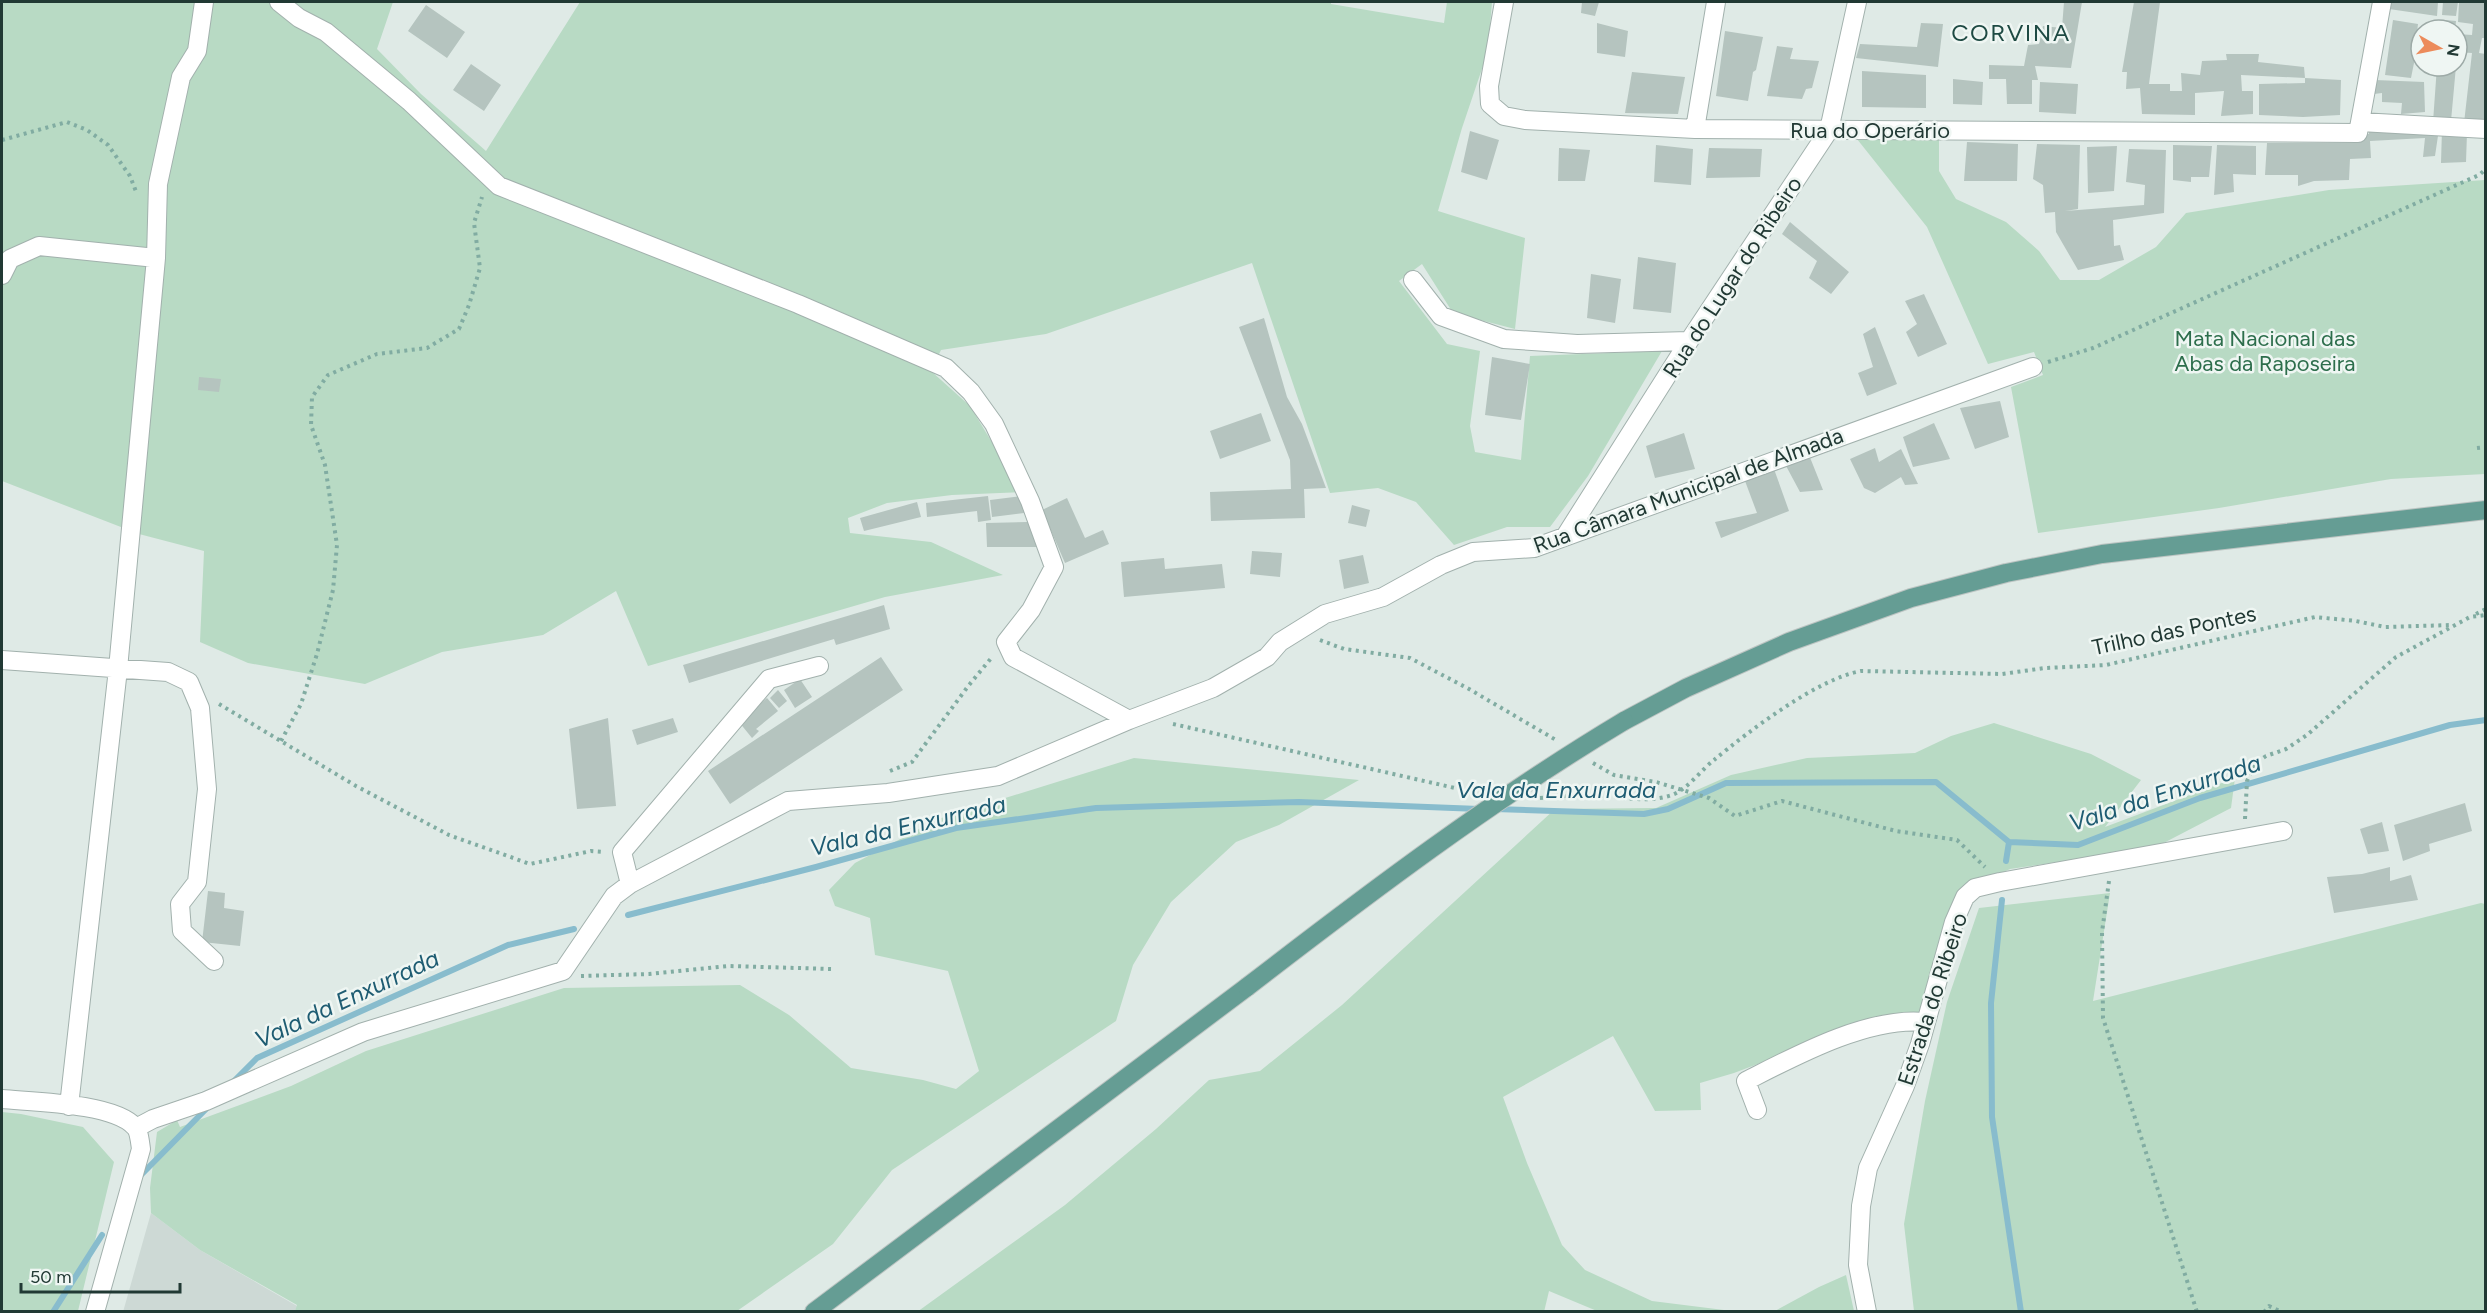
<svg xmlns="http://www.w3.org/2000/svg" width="2487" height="1313" viewBox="0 0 2487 1313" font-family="Figtree,sans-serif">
<rect width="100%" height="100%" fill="#dfeae6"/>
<path fill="#cdd9d5" d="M151,1213l49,37 97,56 -2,6h-172z"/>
<path fill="#b8dac4" d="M2,2h391l-16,47 44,45 65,57 94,-149h751v2l113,19 3,-21h45l-4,49 -26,77 -24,83 87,27 -10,91 -62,-16 -31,-49 -23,17 48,63 33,7 -10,75 5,26 46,8 9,-104 132,-5 -74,125 -38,51h-43l-53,18 -38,-43 -38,-14 -48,5 -78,-230 -206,71 -105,16 -10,21 39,35 52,86 -70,3 -65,8 -39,15 2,15 81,9 72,33 -118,22 -237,69 -32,-75 -73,44 -101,17 -77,32 -117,-21 -48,-21 4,-91 -65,-17 -137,-53z
M1857,139h82v32l17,28 50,23 33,29 21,29h39l57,-33 30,-34 143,-23 156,-10v294l-94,5 -172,29 -181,25 -27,-146 32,-12 -9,-23 -46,12 -61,-137z
M1994,723l97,31 50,26 -36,47 130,-49 -4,30 -77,40 -144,21 -45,21 -45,122 -50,9 -136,52 -34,10 1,27 -46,1 -42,-75 -110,61 24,66 35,82 23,25 67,31 80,10h-135l-48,-20 -5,21h-627l148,-107 91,-76 53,-49 51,-9 82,-66 213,-196 101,-1 75,-33 76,-17 108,-5 36,-17z
M1134,758l225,22 -80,45 -43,17 -65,60 -38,63 -17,56 -224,149 -59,74 -96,67h-442l2,-6 -97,-55 -49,-37 -1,-25 7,-56 20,-12 3,7 111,-41 75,-35 198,-63 176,-3 49,30 62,53 72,12 33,9 23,-18 -31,-100 -73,-16 -5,-37 -35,-12 -6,-16 26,-27 83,-44z
M2110,893l-17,108 388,-98 4,1v407h-571l-10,-87 21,-123 22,-99 32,-94z
M2,1112l19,2 62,13 31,35 -36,149h-76z
M1846,1275l8,36h-79l44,-24z"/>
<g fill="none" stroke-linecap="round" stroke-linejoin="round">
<path stroke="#88bccd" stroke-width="6" d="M1495,809l149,5 24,-5 58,-26 210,-1 73,60 69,3 122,-47 250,-73 36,-5
M2006,861l3,-19
M2002,900l-11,103 1,114 29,195
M628,915l188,-48 140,-39 140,-20 203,-6 180,7
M233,1082l24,-24 251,-113 66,-16
M140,1176l69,-70
M53,1312l49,-77"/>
</g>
<path fill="#b5c4bf" d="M1582,2h17l-4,14 -14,-3z
M2064,2h18l-11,66 -36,-2 3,14h-6v24h-25l-1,-25h-17v-14l35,1 4,-21 11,-1 4,-18 19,2z
M2134,2h26l-11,82h21v7h12l-1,-18 19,2 2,-14 25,-1 -1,-6h33l-1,8 46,5 1,11 -64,-3 1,16h11v23l-32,2 3,-25 -29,2v22l-53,-1 -2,-26 -14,1 1,-17h-5z
M2389,2h49l-1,14 -48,-7z
M2443,2h15l-2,14 -14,-1z
M2459,2h27v32l-1,4h-3l-3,15 7,1v71l-22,-2 8,-70 -15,-1v-18l15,1 1,-11 -15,-2z
M426,5l39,27 -18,26 -39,-27z
M2393,20l25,4 -2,16 5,1v13l-5,-1 -5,25 -26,-3z
M2445,20l11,1 -1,9h-11z
M1597,23l31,8 -3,26 -28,-4z
M1921,23l22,1 -5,43 -82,-9 4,-14 57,3z
M1725,31l38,6 -7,33 -3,2 -5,29 -32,-5z
M1777,46l16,2 -3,11 29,2 -7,27 -6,1 -4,10 -35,-3z
M471,64l30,21 -17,26 -31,-21z
M2437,66h19l-5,55 -18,1z
M1862,71l64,4v33l-64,-1z
M1632,72l53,5 -7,37 -53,-1z
M2305,78l36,2 -1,35 -37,2 -44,-2v-31l46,-1z
M1953,79l30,3 -1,23 -29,-1z
M2375,80l49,2 1,30 -24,2 1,-11 -20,-1v-9l-8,1z
M2040,82l38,2 -2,30 -37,-2z
M2369,126l70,3 -4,27 -12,1 2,-19 -55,3 1,17 -21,1 -1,21 -35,1 -16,5v-11h-33l2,-32h91v-10l11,1z
M2442,129l25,4 -1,29 -25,1z
M1470,131l29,9 -12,40 -26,-8z
M1967,142l51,2 -1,37h-53z
M2037,144l43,1 -2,64 -13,2 79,-6 1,-20 -19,-3 3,-33 37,1 -2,63 -51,7 1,26 6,-1 4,15 -46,10 -22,-38 -1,-20 -10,1 -2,-28 -10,-6z
M1656,145l37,4 -2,36 -37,-3z
M2173,145l39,1 -3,31h-18v5l-18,-2z
M2217,145l39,1v29l-23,-1 1,18 -20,3z
M2117,146l-3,45 -26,2 -1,-46z
M1559,148l31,2 -5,31h-27z
M1709,148l53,1 -2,28 -54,1z
M1790,222l59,50 -18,22 -22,-16 8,-17 -35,-27z
M1638,257l38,6 -5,50 -38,-4z
M1591,274l30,5 -6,44 -28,-5z
M1924,294l23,50 -29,13 -12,-25 11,-8 -12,-23z
M1264,318l23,79 15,27 24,64 -22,1 1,29 -94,3 -1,-29 81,-3 -1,-29 -51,-133z
M1875,327l22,57 -30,12 -9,-23 15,-6 -10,-33z
M1492,357l38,7 -9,56 -36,-5z
M199,377l22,2 -2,13 -21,-2z
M2000,401l9,36 -34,12 -15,-41z
M1261,413l10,28 -51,18 -10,-28z
M1934,423l16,36 -37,8 -10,-30z
M1684,433l11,36 -40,9 -9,-32z
M1875,448l4,14 22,-13 17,35 -13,1 -4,-8 -26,16 -11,-5 -14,-29z
M1809,455l14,35 -23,2 -15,-28z
M1774,469l15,42 -68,27 -6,-16 42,-9 -12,-32z
M988,496l3,24 -13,2 -1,-11 -50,6 -1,-14z
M1022,496l2,17 -32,4 -2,-17z
M1067,498l18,40 18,-8 6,14 -44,19 -23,-53z
M917,502l4,15 -57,14 -4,-13z
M1352,505l18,5 -4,17 -18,-4z
M1028,522l10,25h-51l-1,-24z
M1252,551l30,2 -2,24 -30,-3z
M1363,555l6,28 -25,6 -5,-29z
M1164,558l1,11 57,-5 3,24 -101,9 -3,-35z
M884,605l6,24 -54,16 -2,-6 -145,44 -6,-18z
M881,657l22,33 -173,114 -22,-33z
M800,679l12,18 -17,11 -11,-18z
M778,690l9,11 -8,7 -9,-10z
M767,698l11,13 -22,18 3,2 -7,7 -13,-16z
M608,718l8,88 -39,3 -8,-80z
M673,718l5,14 -41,13 -5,-15z
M2465,803l7,28 -43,13 1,7 -27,10 -9,-36z
M2382,822l7,29 -21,3 -8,-25z
M2390,867v14l21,-6 7,25 -84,13 -7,-36 35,-3z
M208,891l17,2 -1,15 20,3 -4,35 -38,-4z"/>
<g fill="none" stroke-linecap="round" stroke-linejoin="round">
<g stroke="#a2b1ad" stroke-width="20">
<path id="minor" d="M279,2l20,16 27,14 83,69 90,85 299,118 148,64 25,24 23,32 36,77 24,66 -23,43 -25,32 7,15 116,63
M1504,2l-15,84 1,18 14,12 21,4 170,9 663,4 24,-131
M2360,122l126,7
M1695,129l21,-127
M2,275l8,-16 29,-13 117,12
M1413,280l28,36 63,23 73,5 112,-3
M1566,535l123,-194 140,-211 28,-128
M2,660l166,12 21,10 11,26 7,81 -10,93 -17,22 2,27 32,30
M630,884l158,-83 100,-8 110,-17 131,-56 84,-32 54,-31 13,-15 45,-28 58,-17 58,-32 32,-13 61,-4 499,-181
M2,1099c31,3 112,4 133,28 4,4 5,15 6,22l-46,163
M69,1106l49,-437 38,-411 2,-74 23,-107 16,-26 7,-49
M1757,1110l-11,-29c49,-25 123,-65 179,-59
M136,1128l17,-9 53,-18 157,-69 200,-61 51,-75 16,-12 -8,-32 147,-173 50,-13
M1867,1312l-9,-47 3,-59 7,-38 37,-82 15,-42 34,-122 11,-25 10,-9 25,-6 283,-51"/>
</g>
<g stroke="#bcc4c2" stroke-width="20">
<path id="major" d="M1624,721l62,-33 103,-46 122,-44 95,-25 96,-19 384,-44
M814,1312l433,-325"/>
</g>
<path stroke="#81aca2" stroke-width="4" stroke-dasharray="3 4.5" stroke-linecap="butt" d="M2,140l65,-18 20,8 21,15 22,31 7,18
M2048,362l45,-14 386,-173 7,-6
M2477,448l9,-1
M2476,614l10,-5
M1320,640l24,9 66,9 59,31 87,51
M219,704l137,82 93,49 81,29 61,-13 14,1
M1173,724l282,64 24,3
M281,741l20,-37 16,-50 16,-64 4,-45 -12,-80 -14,-40 1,-28 16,-22 49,-21 50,-6 32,-19 10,-24 11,-37 -6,-45 8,-26
M1593,763l21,12 42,7 53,16 26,18 47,-15 114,30 61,9 28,27
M890,771l22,-9 57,-77 24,-29
M1540,798c17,-1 34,-3 51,-3 26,1 55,9 81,0 16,-6 29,-25 42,-35 35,-29 103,-81 147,-89l141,3 43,-6 61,-3 209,-48 41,4 29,6 67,-2
M2245,819l2,-38 8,-17 11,-8 20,-7 21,-14 89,-78 74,-40 16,-2
M2109,881l-7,51 1,86 94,294
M581,976l68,-2 80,-8 102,3
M2264,1312l5,-6 13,6"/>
<use href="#minor" stroke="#fff" stroke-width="18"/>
<use href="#major" stroke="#659d94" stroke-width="18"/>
<g stroke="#bcc4c2" stroke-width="20" stroke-linecap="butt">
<path id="major-bridge" d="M1247,987c122,-94 245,-187 377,-266"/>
</g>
<use href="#major-bridge" stroke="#659d94" stroke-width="18"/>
</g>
<g text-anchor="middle" stroke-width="5" stroke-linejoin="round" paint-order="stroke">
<g font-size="22" fill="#213934" stroke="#eff6f3">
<text x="1870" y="138">Rua do Operário</text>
<text transform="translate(1732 277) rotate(-57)" y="8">Rua do Lugar do Ribeiro</text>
<text transform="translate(1688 490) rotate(-20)" y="8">Rua Câmara Municipal de Almada</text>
<text transform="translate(2174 630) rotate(-12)" y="8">Trilho das Pontes</text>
<text transform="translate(1932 999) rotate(-72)" y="8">Estrada do Ribeiro</text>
</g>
<g font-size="22" fill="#2d6e4c" stroke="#eff6f3">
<text x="2265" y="346">Mata Nacional das<tspan x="2265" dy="25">Abas da Raposeira</tspan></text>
</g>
<g font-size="24" letter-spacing="1.5" fill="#1e4a43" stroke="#eff6f3">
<text x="2011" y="41">CORVINA</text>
</g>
<g font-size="24" font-style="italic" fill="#1e5c72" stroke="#eff6f3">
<text x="1556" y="798">Vala da Enxurrada</text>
<text transform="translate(2165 793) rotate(-18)" y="8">Vala da Enxurrada</text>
<text transform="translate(908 826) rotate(-13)" y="8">Vala da Enxurrada</text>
<text transform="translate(347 999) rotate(-25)" y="8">Vala da Enxurrada</text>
</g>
</g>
<rect width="2487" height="1313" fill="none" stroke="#213934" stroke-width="6"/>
<g transform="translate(2439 48) rotate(99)"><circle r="28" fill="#eff6f3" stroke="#9daaa7" stroke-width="1.5"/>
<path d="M0-4.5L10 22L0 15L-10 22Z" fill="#ec8b5b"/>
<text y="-9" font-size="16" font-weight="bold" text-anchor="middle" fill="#213934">N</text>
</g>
<path d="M21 1283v9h159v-9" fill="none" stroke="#213934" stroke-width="3"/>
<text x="30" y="1283" font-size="18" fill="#213934" stroke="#eff6f3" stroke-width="4.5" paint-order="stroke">50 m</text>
</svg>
